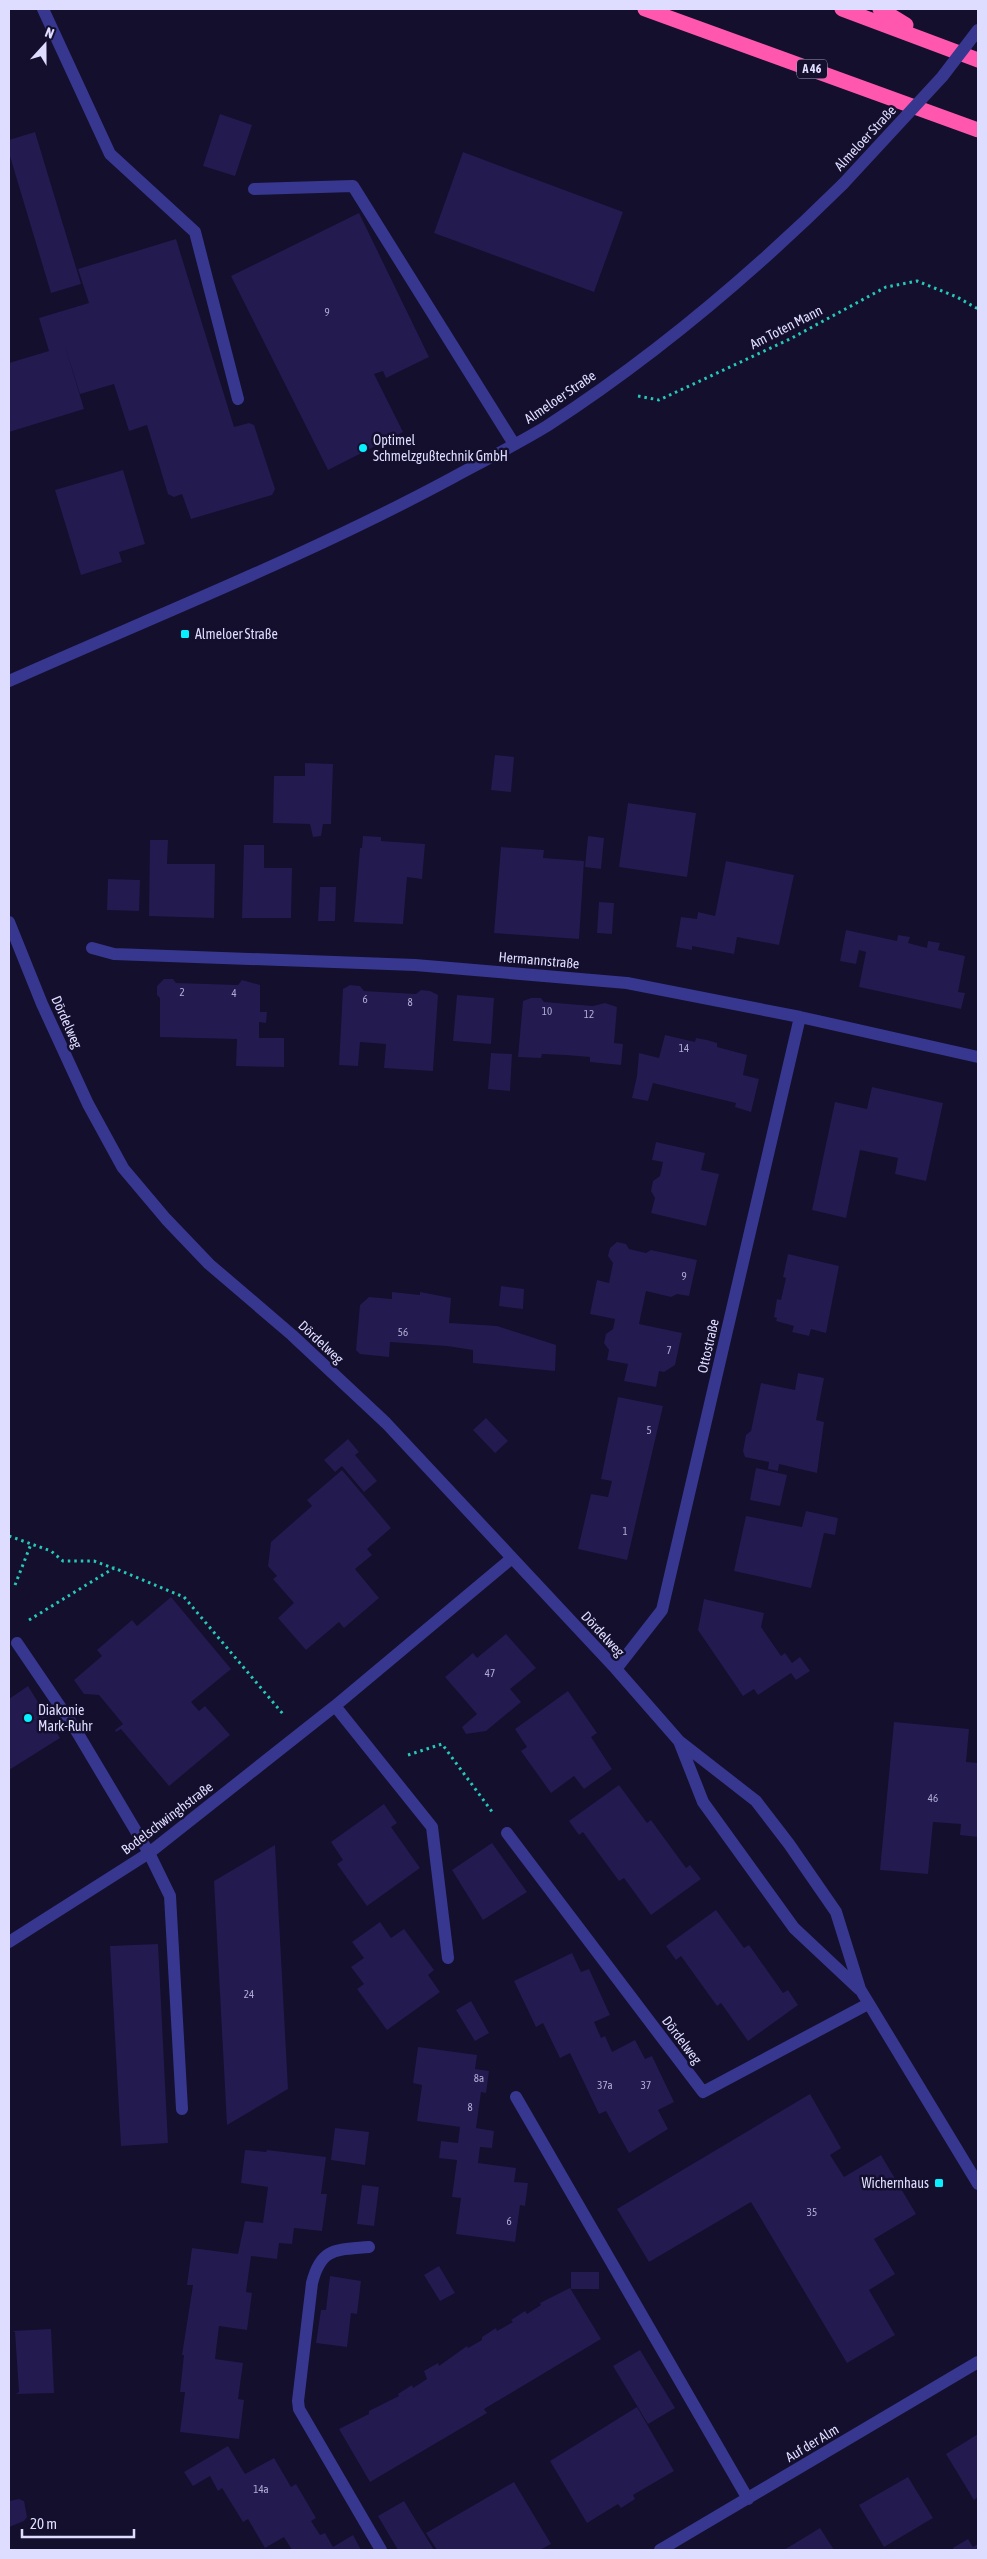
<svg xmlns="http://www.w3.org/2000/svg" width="987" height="2559" viewBox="0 0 987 2559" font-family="'Asap Condensed',sans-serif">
<rect width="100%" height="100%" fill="#130f2d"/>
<path fill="#231a50" d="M220,114l32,11 -17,51 -32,-10z
M35,132l46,152 -30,9 -42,-140v-13z
M463,152l160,60 -29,80 -160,-59z
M359,213l70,144 -43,21 -3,-7 -9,3 29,58 -75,38 -97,-194z
M176,239l58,188 15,-4 5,2 21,64 -3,6 -81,24 -9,-25 -8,3 -6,-3 -21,-69 -18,6 -15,-47 -34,10 -15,-48 19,63 -75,23v-69l40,-12 -10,-33 50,-15 -11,-34z
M123,470l22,74 -26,8 3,10 -41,13 -26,-85z
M495,755l19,2 -3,35 -20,-2z
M305,763l28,1 -2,60h-8l-2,12 -8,1 -3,-13 -37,-1 1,-47h31z
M628,803l68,10 -9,64 -68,-10z
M363,836l18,1v4l44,3 -3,35 -15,-2 -4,47 -49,-2 6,-74h2z
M588,836l16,2 -3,31 -16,-2z
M150,840h18l-1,24h48l-1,54 -65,-2z
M244,845h20v23h28l-1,50h-49z
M501,847l43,3 -1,8 41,3 -5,78 -85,-6z
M726,861l68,14 -15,70 -42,-8 -3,17 -42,-8v4l-16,-3 5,-30 16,2 1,-7 17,4z
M108,879l32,1 -1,31 -32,-1z
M320,887h16l-1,34h-17z
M599,902l15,1 -2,31 -15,-1z
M846,930l51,11 1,-6 12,2 -2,6 19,5 1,-7 12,2 -2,7 27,6 -7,36 7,1 -4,16 -102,-22 7,-35 -7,-2 -3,14 -16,-3z
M164,979h9l3,4 62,2 4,-5 18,5v27h7l-1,11 -7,-1v16h25v29l-48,-1 1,-27 -77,-2v-39l-3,-3v-9z
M350,985l10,1 4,5 52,3 5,-4 9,1 8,4 -5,76 -49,-3 2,-24 -26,-2 -2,24 -19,-1 4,-76z
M457,995l37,3 -3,46 -38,-3z
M531,998h10l3,4 49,4 12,-3 12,4 -3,36 9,1 -2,21 -31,-3v-5l-24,-2 -24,-1 -1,4 -23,-1 5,-56z
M665,1035l30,7 1,-4 11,2 10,3v4l30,8 -4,20 16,4 -8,33 -16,-5 1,-4 -83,-20 -5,18 -16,-3 5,-22 2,-23 20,5z
M491,1053l21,1 -2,37 -22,-2z
M872,1087l71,16 -17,78 -31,-7 3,-16 -38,-8 -14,68 -34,-8 23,-108 32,7z
M656,1142l49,11 -4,17 18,4 -13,52 -55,-13 4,-15 -4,-7 2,-10 7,-5 3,-14 -11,-2z
M617,1242l9,2 3,5 17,4 5,-3 46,10 -8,36 -12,-2 -6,3 -25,-6 -7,33 43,9 -7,32 -11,7 -5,-1 -3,16 -32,-6 4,-17 -21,-4 2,-10 -5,-7 2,-9 7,-5 2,-10 -25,-5 7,-34 12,3 4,-20 -5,-7 2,-8z
M788,1254l51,12 -13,67 -15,-4 -2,7 -17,-4 2,-6 -18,-5 1,-3 -3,-1 3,-18 4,1 5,-22 -3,-1z
M501,1286l23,3 -1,20 -24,-3z
M392,1292l28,3v-3l31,6 -2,25 48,3 59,19 -1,26 -82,-8v-13l-26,-4 -57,-4 -1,15 -29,-3 -4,-4 4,-45 9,-8 23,2z
M798,1373l26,5 -8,42 8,2 -7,51 -38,-9 -1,7 -10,-2 1,-7 -24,-5 -2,-6 3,-16 5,-4 10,-48 34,7z
M618,1397l45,9 -36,154 -49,-11 13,-55 17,3 4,-16 -11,-2z
M486,1418l22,23 -13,12 -22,-23z
M348,1439l11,13 -4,3 22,26 -13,11 -22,-26 -7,6 -11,-12z
M756,1468l31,7 -7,31 -30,-6z
M342,1470l49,58 -24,21 5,6 -17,14 24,29 -35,30 -5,-6 -33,28 -28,-32 16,-15 -21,-24 4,-3 -9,-10 3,-24 41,-36 -5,-6z
M806,1511l32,7 -3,17 -11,-2 -13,55 -77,-17 12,-55 56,11z
M171,1597l60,72 -40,33 8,9 6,-5 25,29 -61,51 -48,-57 -5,3 -1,-2 8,-6 -24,-29 -15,-1 -10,-14 28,-24 -5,-6 35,-30 5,6z
M704,1599l60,14 -3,14 20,29 4,-3 7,10 8,-6 10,14 -14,9 -5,-7 -33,22 -4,-6 -11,7 -45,-66z
M506,1634l30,34 -26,21 11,13 -35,29 -20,3 -4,-7 15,-13 -32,-37 28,-24 4,5z
M28,1686l32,52 -51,32v-71z
M568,1691l29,42 -6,4 21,32 -28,20 -10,-13 -23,17 -30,-42 6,-4 -12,-18z
M894,1722l75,7 -3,33 12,1v74l-18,-2 1,-11 -28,-2 -5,52 -48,-4z
M619,1785l28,38 4,-3 35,48 4,-3 11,14 -50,36 -27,-37 -5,3 -36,-49 -4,3 -10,-14z
M384,1804l13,19 -6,4 29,41 -53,38 -30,-42 6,-4 -12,-18z
M492,1843l35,49 -44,28 -31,-50z
M275,1845l13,244 -61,36 -13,-244z
M716,1910l28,38 5,-3 34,48 5,-3 10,15 -50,36 -27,-38 -4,3 -36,-50 -5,4 -10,-14z
M380,1922l11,16 13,-9 30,41 -6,5 12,17 -53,38 -30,-41 7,-5 -13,-17 13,-9 -12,-16z
M158,1944l10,199 -47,3 -11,-200z
M572,1953l9,19 8,-3 21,46 -16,7 7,16 4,-2 7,16 23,-12 10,19 7,-3 22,46 -16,8 10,19 -39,24 -23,-42 -7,3 -29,-61 -10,5 -17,-35 -7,4 -22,-46z
M471,2001l18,32 -14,8 -19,-31z
M418,2047l59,8 -2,14 14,2 -3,22 -5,-1 -5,36 18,3 -2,17 -12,-1 -2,16 38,5 -2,14 14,1 -3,23 -5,-1 -5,37 -59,-8 5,-36 -9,-1 5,-37 -18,-2 2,-17 17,2 2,-16 -43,-6 5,-36 -9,-2z
M810,2094l31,54 -11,7 14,22 37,-22 35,59 -42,25 21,35 -26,16 26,45 -48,28 -96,-161 -102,60 -32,-53z
M335,2128l34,4 -4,33 -34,-5z
M245,2150l21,2 1,-2 59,7 -5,37h6l-5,37 -28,-3 -2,16 -13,-1 -2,16 -26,-3 -5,36 6,1 -5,37 -28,-4 -4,33 28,4 -5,36 6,1 -5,39 -59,-7 5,-40h-5l4,-37h-2l11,-70h-6l5,-37 46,6 7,-33 18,2 5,-36 -27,-4z
M362,2185l17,2 -5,39 -17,-2z
M439,2266l16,27 -15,8 -16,-26z
M571,2272h28v17h-28z
M330,2276l31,5 -4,33 -6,-1 -4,34 -31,-4 5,-33h5z
M570,2288l31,51 -117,70 3,4 -117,69 -31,-53 30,-15v-3l30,-15 -1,-2 14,-9 1,3 14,-9 -3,-8 14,-8 1,3 28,-20 1,2 14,-8v-3l14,-9 1,3 16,-9 -2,-2 14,-9 2,3 14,-9 -1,-2z
M51,2329l3,64 -38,1 3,-2 -4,-60 -3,-1z
M640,2350l35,58 -27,16 -35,-58z
M637,2407l37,64 -41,24 2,4 -14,9 -3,-4 -31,19 -37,-62z
M978,2434v63l-4,3 -28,-46z
M228,2446l17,28 29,-16 17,29 5,-3 20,34 -5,3 9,14 5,-2 8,14 20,-12 8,15h-69l-8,-13 -19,11 -17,-29 -5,3 -21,-34 -4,3 -8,-15 -17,10 -9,-14z
M908,2477l25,41 -49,29 -25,-42z
M514,2482l37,62 -11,6h-103l-11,-17z
M19,2499l5,2 3,16 -3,4 -15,6v-26z
M404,2501l30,49h-36l-20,-34z
M820,2528l14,22h-50z
M968,2539l5,8 5,-3v6h-24l-1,-2z"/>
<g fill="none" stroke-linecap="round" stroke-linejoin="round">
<path stroke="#27c8b8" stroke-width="3" stroke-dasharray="2.5 4" stroke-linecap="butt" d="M638,396l21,4 131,-61 96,-52 31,-6 40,16 21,12
M9,1536l42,15 12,10h31l19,7
M15,1585l16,-41
M29,1620l85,-52 70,29 99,117
M408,1755l34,-11 51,69"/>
<path stroke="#373790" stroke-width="12" d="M43,9l67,145 85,78 43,167
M254,189l99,-3 161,258
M9,681c148,-66 300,-126 443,-203 31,-17 64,-33 95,-52 108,-70 205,-152 296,-242
M9,922l33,82 46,100 35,64 43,51 43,45 83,71 94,88 230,246 63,72 77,60 33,43 47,68 24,77 118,195
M92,948l22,6 301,11 212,18 173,34 178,40
M17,1643l57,84 75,126 21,43 12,213
M616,1669l46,-59 138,-593
M335,1706l97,121 16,131
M679,1741l24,61 91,126 65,61
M507,1833l196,259 165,-88
M9,1942l140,-89 186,-147 177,-148
M516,2097l232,402
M369,2247c-33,3 -48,0 -57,36l-14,118 1,8 82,141
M660,2550l318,-188"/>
<path stroke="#ff57ae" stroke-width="15" d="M645,9l333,121
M842,9l136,51
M880,9l26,16"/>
<path stroke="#373790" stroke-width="12" d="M843,184l99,-107 36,-47"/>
</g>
<g fill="#08f0ff" stroke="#130f2d" stroke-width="2">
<circle cx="363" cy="448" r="5"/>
<rect x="180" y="629" width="10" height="10" rx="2.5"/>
<circle cx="28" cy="1718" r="5"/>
<rect x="934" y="2178" width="10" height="10" rx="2.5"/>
</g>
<g text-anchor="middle" stroke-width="5" stroke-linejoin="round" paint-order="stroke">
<g font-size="11" fill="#afacd3">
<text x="327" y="316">9</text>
<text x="182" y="996">2</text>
<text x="234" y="997">4</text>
<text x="365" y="1003">6</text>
<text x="410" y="1006">8</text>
<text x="547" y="1015">10</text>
<text x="589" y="1018">12</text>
<text x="684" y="1052">14</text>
<text x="684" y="1280">9</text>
<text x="403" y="1336">56</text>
<text x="669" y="1354">7</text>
<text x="649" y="1434">5</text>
<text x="625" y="1535">1</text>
<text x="490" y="1677">47</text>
<text x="933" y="1802">46</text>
<text x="249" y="1998">24</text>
<text x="479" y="2082">8a</text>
<text x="605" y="2089">37a</text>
<text x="646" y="2089">37</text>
<text x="470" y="2111">8</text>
<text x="812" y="2216">35</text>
<text x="509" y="2225">6</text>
<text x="261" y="2493">14a</text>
</g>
<rect fill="#130f2d" stroke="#a19ec0" stroke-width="1" x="797" y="59.5" width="30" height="19" rx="4"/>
<g font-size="12" font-weight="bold" fill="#dedcff">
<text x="812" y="73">A 46</text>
</g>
<g font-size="14" fill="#dedcff" stroke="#130f2d">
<text transform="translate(865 138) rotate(-47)" y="5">Almeloer Straße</text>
<text transform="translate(786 327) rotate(-27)" y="5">Am Toten Mann</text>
<text transform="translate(560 397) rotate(-34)" y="5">Almeloer Straße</text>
<text transform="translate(539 960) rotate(5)" y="5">Hermannstraße</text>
<text transform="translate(67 1022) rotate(66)" y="5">Dördelweg</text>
<text transform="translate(321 1342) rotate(43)" y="5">Dördelweg</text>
<text transform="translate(708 1346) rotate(-77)" y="5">Ottostraße</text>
<text transform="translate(603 1634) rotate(47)" y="5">Dördelweg</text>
<text transform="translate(167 1818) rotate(-37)" y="5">Bodelschwinghstraße</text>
<text transform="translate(682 2040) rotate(53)" y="5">Dördelweg</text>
<text transform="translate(812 2443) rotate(-31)" y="5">Auf der Alm</text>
</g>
<g font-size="14" fill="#dedcff" stroke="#130f2d" text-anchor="start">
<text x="373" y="445">Optimel<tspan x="373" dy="16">Schmelzgußtechnik GmbH</tspan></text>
<text x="195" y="639">Almeloer Straße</text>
<text x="38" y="1715">Diakonie<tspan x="38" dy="16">Mark-Ruhr</tspan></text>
<text x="929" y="2188" text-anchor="end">Wichernhaus</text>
</g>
</g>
<rect width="987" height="2559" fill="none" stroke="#dedcff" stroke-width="20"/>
<g transform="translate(45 45) rotate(21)" stroke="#130f2d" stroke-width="4" paint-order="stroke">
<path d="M0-4L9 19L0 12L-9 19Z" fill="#dedcff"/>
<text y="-8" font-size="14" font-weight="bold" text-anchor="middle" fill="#dedcff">N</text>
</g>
<path d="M22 2529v8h112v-8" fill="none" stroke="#dedcff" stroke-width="2.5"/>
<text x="30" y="2529" font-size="15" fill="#dedcff" stroke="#130f2d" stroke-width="4" paint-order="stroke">20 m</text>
</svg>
